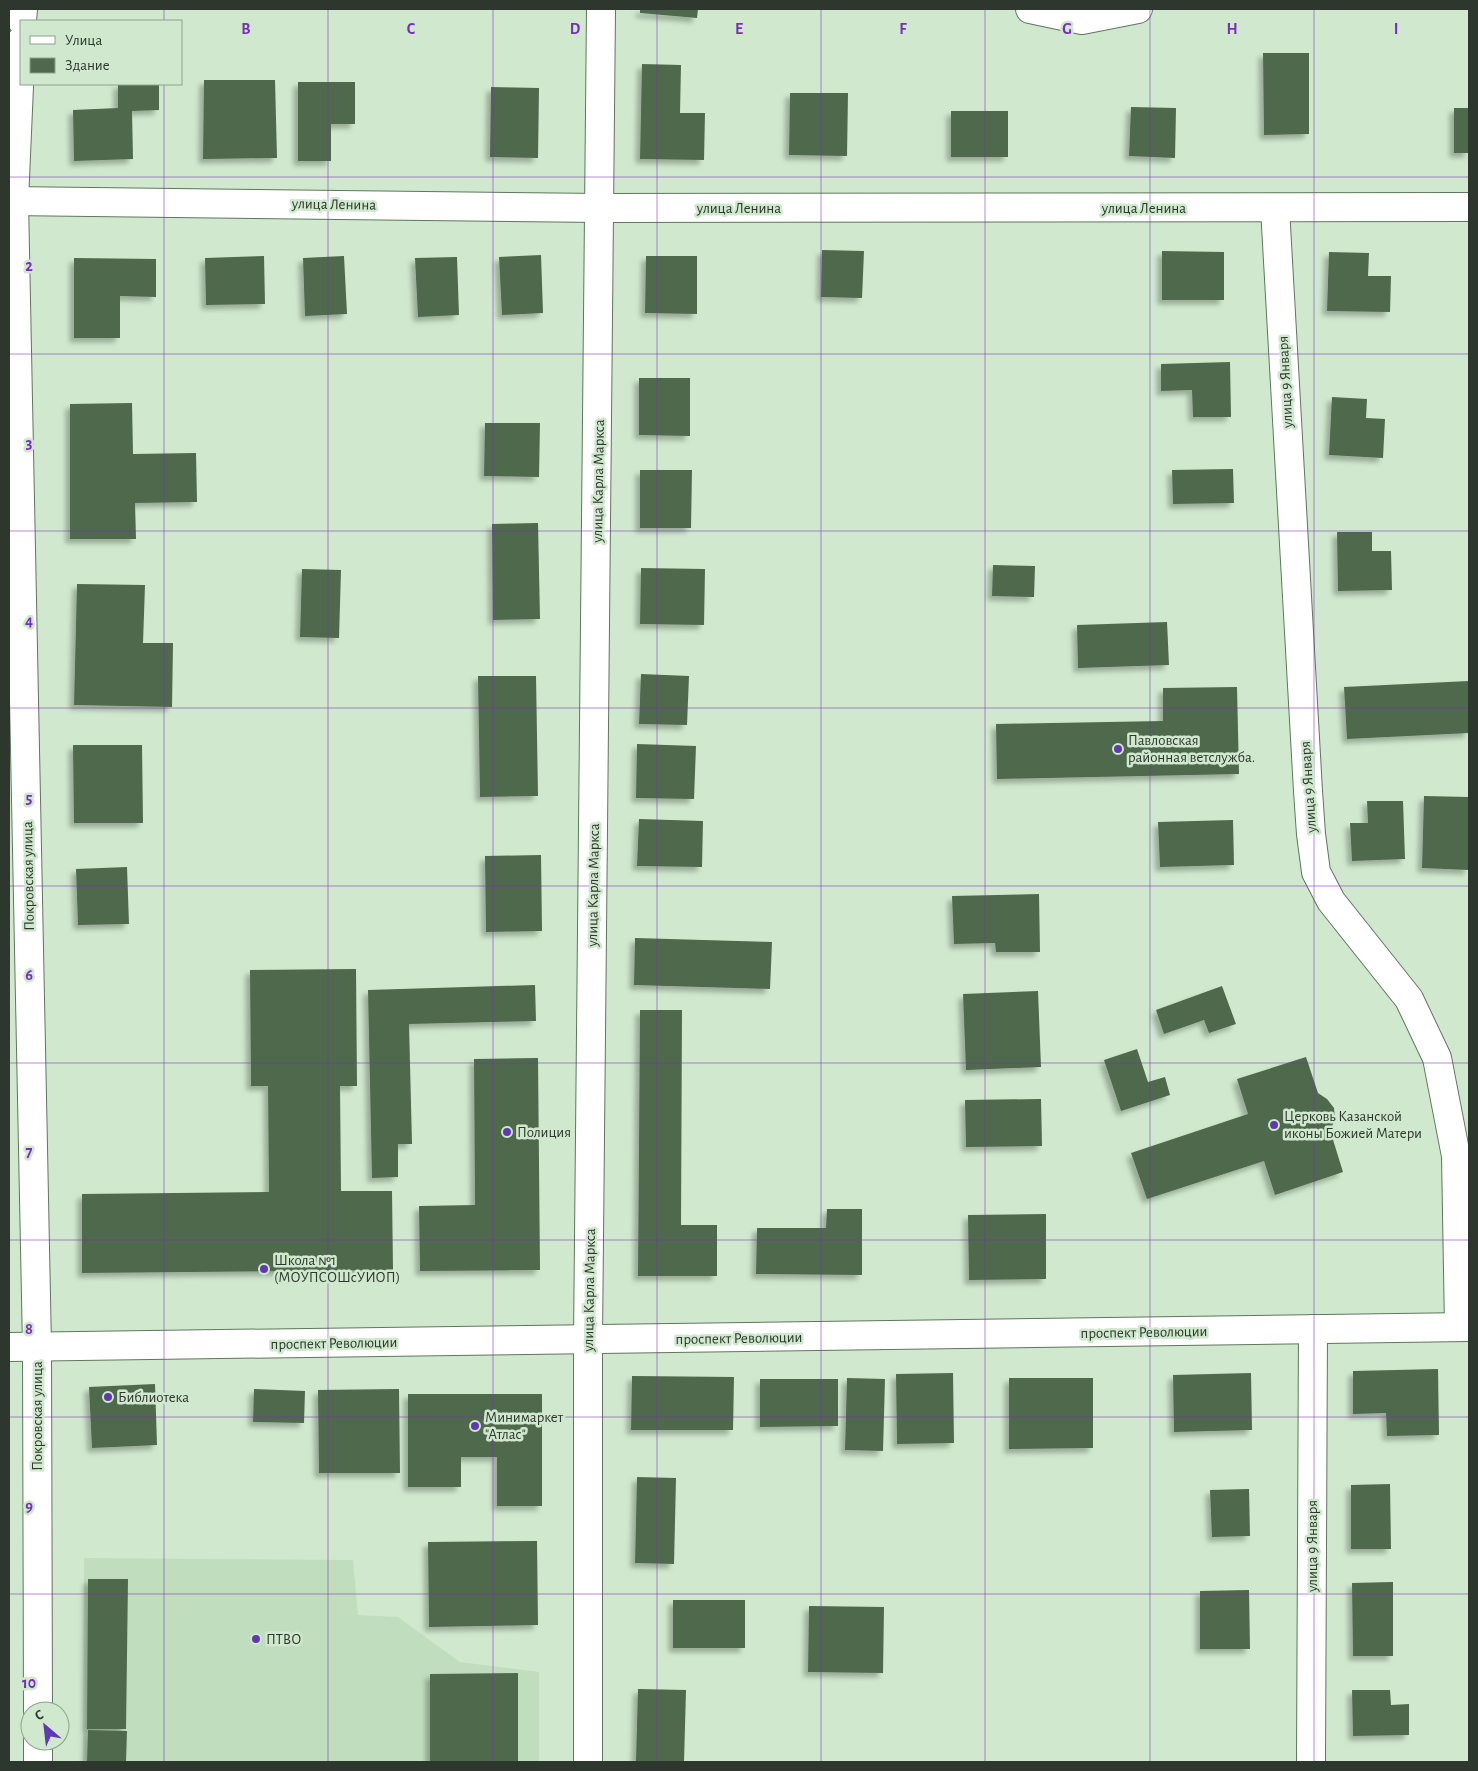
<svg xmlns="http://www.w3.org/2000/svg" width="1478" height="1771" viewBox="0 0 1478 1771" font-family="'Alegreya Sans',sans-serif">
<defs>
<filter id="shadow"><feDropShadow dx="-4.5" dy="4.5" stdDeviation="2.5" flood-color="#0004"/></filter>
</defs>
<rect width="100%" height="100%" fill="#d0e9ce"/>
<path fill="#c0debe" d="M84,1558l269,2 5,55 40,2 62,45 79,10v90h-456z"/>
<path fill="#4f694e" filter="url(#shadow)" d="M640,9h58l-1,9 -57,-5z
M1263,53h46v81l-45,1z
M642,64l39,1 -1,48h25l-1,47 -64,-1z
M204,80h71l2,78 -74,1z
M298,82h57v42h-24v37h-33z
M118,84h41v26l-27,1 1,48 -59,2 -1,-51 45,-2z
M491,87l48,1 -1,70 -48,-1z
M790,93h58l-1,63 -58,-1z
M1131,107l45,1 -1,50 -46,-2z
M1454,108h15v45h-15z
M951,111h57v46h-57z
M822,250l42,1 -2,47 -41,-1z
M1162,251l62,1v48h-62z
M1329,252l40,1 -1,23h23l-1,36 -63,-1z
M541,255l2,58 -41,2 -3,-58z
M264,256l1,48 -59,1 -1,-47z
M344,256l3,58 -42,2 -2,-58z
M646,256h51v58l-52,-1z
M457,257l2,58 -41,2 -3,-59z
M74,258l82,1v38l-36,-1v42h-46z
M1230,362l1,55h-38l-1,-27 -31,1v-27z
M639,378h51v58l-51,-1z
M1332,397l35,2 -1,19 19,1 -2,39 -54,-3z
M132,403l1,51 63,-1 1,49 -62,1 1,36h-66v-135z
M485,423h55l-1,54 -55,-1z
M1233,469l1,34 -61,1 -1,-34z
M640,470h52l-1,58h-51z
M538,523l2,96 -47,1 -1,-96z
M1337,532h35v19h19l1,39 -54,1z
M993,565l42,1 -1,31 -42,-1z
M641,568l64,1 -1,56 -64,-1z
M302,569l39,1 -2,68 -39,-1z
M77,584l68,1 -2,58h30l-1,64 -98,-2z
M1167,622l2,43 -91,3 -1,-43z
M641,674l48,2 -2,49 -48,-1z
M478,676h58l2,120 -58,1z
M1469,681v52l-122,6 -3,-52z
M1237,687l2,87 -242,5 -1,-55 167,-3v-33z
M637,744l59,2 -2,53 -58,-1z
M73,745h69l1,78h-69z
M1424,796l45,1v73l-47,-2z
M1367,801h36l2,58 -53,2 -2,-38h18z
M639,819l64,2 -1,46 -65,-1z
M1233,820l1,45 -74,2 -2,-45z
M541,855l1,76 -56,1 -1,-76z
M127,867l2,57 -51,1 -2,-56z
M1039,894l1,58h-44l-1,-9 -41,1 -2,-48z
M635,938l137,4 -2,47 -136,-4z
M356,969l1,117h-17l1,105h51l1,79 -311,3v-79l187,-2 -1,-106h-17l-1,-116z
M535,985l1,36 -127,3 3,120h-14v33l-26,1 -4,-188z
M1222,986l14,38 -27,9 -5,-13 -40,14 -8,-24z
M1038,991l3,76 -75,3 -3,-76z
M640,1010h42l-1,215h36v51h-79z
M1137,1049l11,33 17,-5 5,18 -49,16 -17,-51z
M1306,1057l12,36 9,6 7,9 1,12 -5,10 13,42 -68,23 -11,-34 -117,38 -16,-46 117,-39 -11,-35z
M538,1058l2,212 -120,1 -1,-65 56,-1 -1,-146z
M1041,1099l1,47 -76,1 -1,-47z
M827,1209h35v66l-106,-1 1,-46h69z
M1046,1214v65l-77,1 -1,-65z
M1438,1369l1,66 -52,1 -1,-23 -33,1v-43z
M953,1373l1,70 -57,1 -1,-70z
M1251,1373l1,57 -78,2 -1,-57z
M632,1376l102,1 -1,53h-102z
M847,1378l38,1 -2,72 -38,-1z
M1009,1378h84v70l-84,1z
M760,1379h78v47l-78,1z
M155,1384l2,61 -65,3 -3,-61z
M254,1389l51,2 -1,32 -51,-1z
M399,1389l1,84h-81l-1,-83z
M408,1394h134v112h-45v-49h-36v30h-53z
M637,1477l39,1 -2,86 -39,-1z
M1390,1484l1,65h-40v-64z
M1249,1489l1,47 -38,1 -2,-47z
M537,1541l1,84 -109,2 -1,-85z
M88,1579h40l-2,150h-39z
M1393,1582v74h-40l-1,-73z
M1249,1590l1,59h-50v-58z
M673,1600h72v48h-72z
M809,1606l75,1 -1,66 -75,-1z
M518,1673v89h-88v-88z
M638,1689l48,1 -2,72 -48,-1z
M1352,1690h38l1,15 18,-1v31l-56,1z
M88,1730l39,1 -1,31h-39z"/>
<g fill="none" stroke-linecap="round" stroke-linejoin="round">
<g stroke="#60765e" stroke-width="30">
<path id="minor" d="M1030,9l52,11 56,-11
M22,21l1,-12
M21,41l-7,160 23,1146 1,364
M1275,208l33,583 3,43 5,38 15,29 78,98 28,59 19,98 3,171
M38,1741v21
M588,1762v-422l13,-1331
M1311,1762l2,-433"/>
</g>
<g stroke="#60765e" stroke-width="30">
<path id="tertiary" d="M9,201l592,7 868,-1
M9,1347l1460,-20"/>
</g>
<use href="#minor" stroke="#fff" stroke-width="28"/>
<use href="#tertiary" stroke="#fff" stroke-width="28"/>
</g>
<path fill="none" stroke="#7b2cbf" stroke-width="1" stroke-opacity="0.55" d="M164,9v12M328,9v1753M493,9v1753M657,9v1753M821,9v1753M985,9v1753M1150,9v1753M1314,9v1753M164,84v1678M9,177h1460M9,354h1460M9,531h1460M9,708h1460M9,886h1460M9,1063h1460M9,1240h1460M9,1417h1460M9,1594h1460"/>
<g fill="#6038b0" stroke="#d0e9ce" stroke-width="2">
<circle cx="1118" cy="749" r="5"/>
<circle cx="1274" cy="1125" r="5"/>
<circle cx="507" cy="1132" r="5"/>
<circle cx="264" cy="1269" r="5"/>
<circle cx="108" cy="1397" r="5"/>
<circle cx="475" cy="1426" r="5"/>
<circle cx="256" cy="1639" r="5"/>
</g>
<g text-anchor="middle" stroke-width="5" stroke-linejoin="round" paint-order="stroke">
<g font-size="15" fill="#2e372d" stroke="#d0e9ce">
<text transform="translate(334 204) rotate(1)" y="5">улица Ленина</text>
<text x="739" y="213">улица Ленина</text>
<text x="1144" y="213">улица Ленина</text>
<text transform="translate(1285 382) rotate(-93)" y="5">улица 9 Января</text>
<text transform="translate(598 481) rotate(-89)" y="5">улица Карла Маркса</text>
<text transform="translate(1308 787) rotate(-94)" y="5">улица 9 Января</text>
<text transform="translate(28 876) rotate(-91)" y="5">Покровская улица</text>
<text transform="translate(593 885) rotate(-89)" y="5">улица Карла Маркса</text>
<text transform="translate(589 1290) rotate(-89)" y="5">улица Карла Маркса</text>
<text transform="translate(1144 1332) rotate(-1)" y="5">проспект Революции</text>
<text transform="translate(739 1338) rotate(-1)" y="5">проспект Революции</text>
<text transform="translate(334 1343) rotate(-1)" y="5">проспект Революции</text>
<text transform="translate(37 1416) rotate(-90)" y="5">Покровская улица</text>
<text transform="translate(1312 1546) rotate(-90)" y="5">улица 9 Января</text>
</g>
<g font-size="15" fill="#2e372d" stroke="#d0e9ce" text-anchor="start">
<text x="1128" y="745">Павловская<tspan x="1128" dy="17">районная ветслужба.</tspan></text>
<text x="1284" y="1121">Церковь Казанской<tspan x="1284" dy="17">иконы Божией Матери</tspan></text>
<text x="517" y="1137">Полиция</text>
<text x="274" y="1265">Школа №1<tspan x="274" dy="17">(МОУПСОШсУИОП)</tspan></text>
<text x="118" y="1402">Библиотека</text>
<text x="485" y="1422">Минимаркет<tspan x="485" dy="17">"Атлас"</tspan></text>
<text x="266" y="1644">ПТВО</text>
</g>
</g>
<g font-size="16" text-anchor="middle" font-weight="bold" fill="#7b2cbf" stroke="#d0e9ce" stroke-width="5" stroke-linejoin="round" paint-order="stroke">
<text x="246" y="34">B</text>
<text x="411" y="34">C</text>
<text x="575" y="34">D</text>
<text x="739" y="34">E</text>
<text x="903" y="34">F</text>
<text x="1067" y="34">G</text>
<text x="1232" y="34">H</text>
<text x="1396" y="34">I</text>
<text x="29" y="271">2</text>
<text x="29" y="448">3</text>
<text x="29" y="626">4</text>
<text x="29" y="803">5</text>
<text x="29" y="980">6</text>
<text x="29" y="1157">7</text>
<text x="29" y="1334">8</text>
<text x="29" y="1511">9</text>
<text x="29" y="1688">10</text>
</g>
<rect width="1478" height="1771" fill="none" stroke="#2e372d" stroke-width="20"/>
<rect x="20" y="20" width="162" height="65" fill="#d0e9ce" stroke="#8fa28e"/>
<rect x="30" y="36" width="25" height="8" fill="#ffffff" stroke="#8fa28e"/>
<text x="65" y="45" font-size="15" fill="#2e372d">Улица</text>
<rect x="30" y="58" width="25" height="15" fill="#4f694e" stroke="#8fa28e"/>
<text x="65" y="70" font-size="15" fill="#2e372d">Здание</text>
<g transform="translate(45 1726) rotate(332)"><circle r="24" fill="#d0e9ce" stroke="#8fa28e"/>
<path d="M0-4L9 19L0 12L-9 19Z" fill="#6038b0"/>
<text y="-8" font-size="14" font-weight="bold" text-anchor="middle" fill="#2e372d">С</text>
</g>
</svg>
